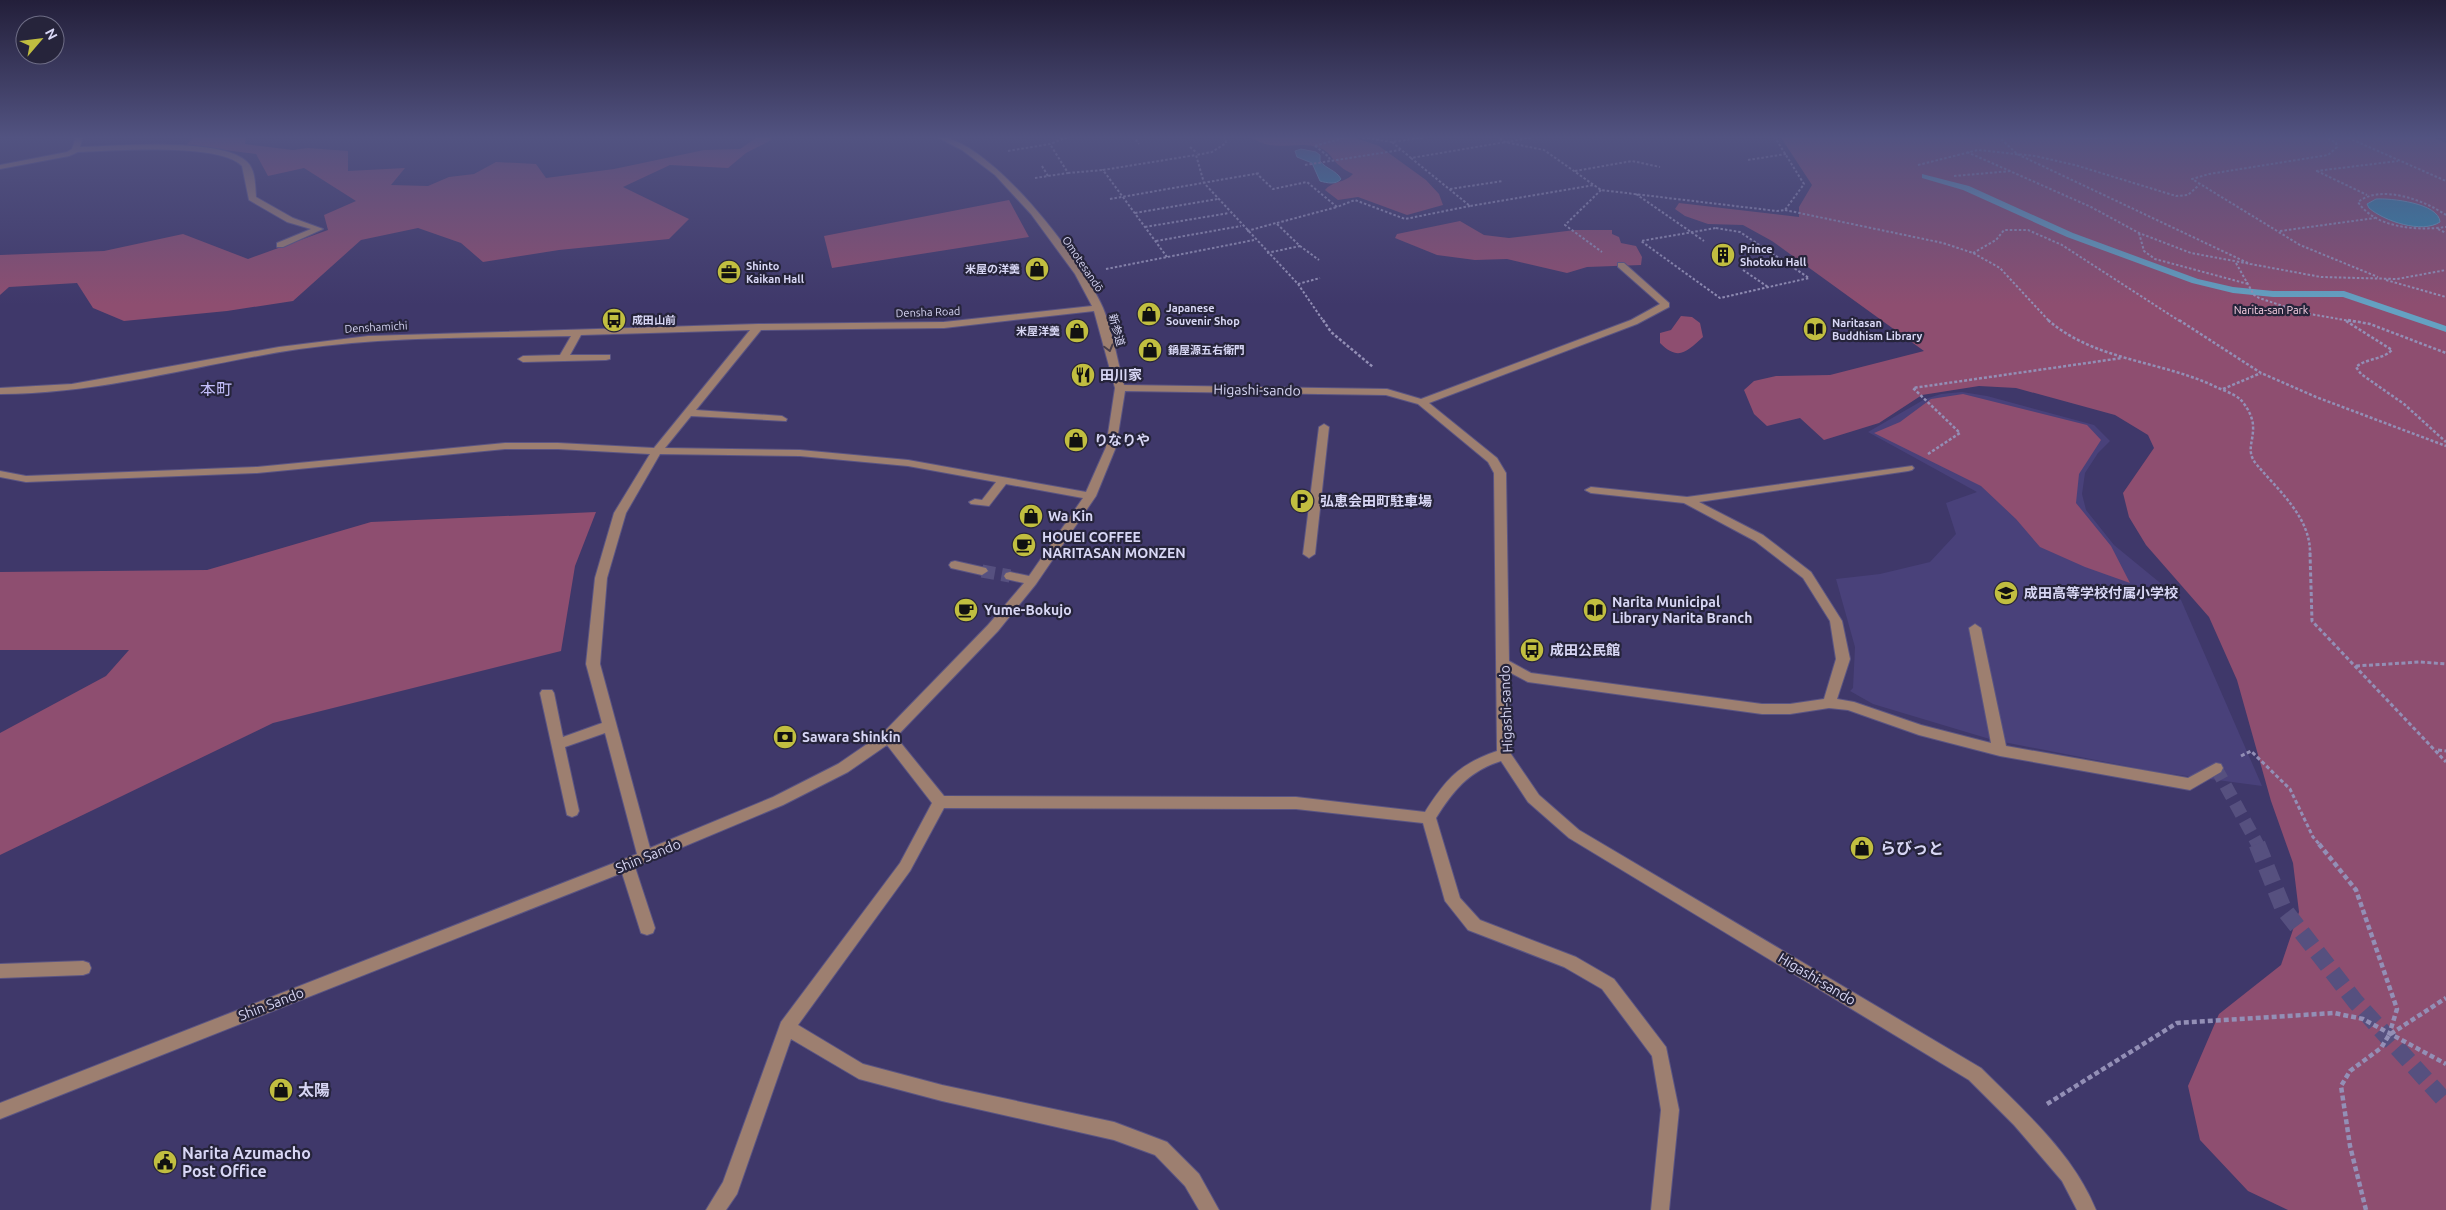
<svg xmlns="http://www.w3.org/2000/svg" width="2446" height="1210" viewBox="0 0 2446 1210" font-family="Ubuntu,'Noto Sans JP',sans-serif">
<rect width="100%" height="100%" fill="#3f386a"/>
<path fill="#49417a" d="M1962,392l25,4 107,29 16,16 -12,12 -13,20 -3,21 4,16 28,35 67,55 81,186 -105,-14 -164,-32 -120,-36 -23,-13 3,-3 2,-41 -19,-68 44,-5 50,-12 26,-28 -10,-31 31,-11 -109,-60 57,-33 16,-5z"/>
<path fill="#8e4e70" d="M196,136h50l-1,8 48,6 15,-2 40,3v20l57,-3 -14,17 37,1 21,-9 25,-3 22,-12 40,2 10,14 68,-9 90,-19 36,-1 19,-13 14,3 -27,14 -18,15 -58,-3 -47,22 66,32 -20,20 -110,11 -76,12 -22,-19 -43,-15 -57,12 -68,61 -66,10 -103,10 -31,-13 -16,-25 -68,4 -9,8v-40l104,-4 79,-17 65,25 80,-29 -4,-15 32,-14 -52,-33 -36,8 -12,-22 -70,-9z
M1250,136h100l29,10 47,34 13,14 4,11 -36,10 -49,-18 -20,3 -13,-10c7,-9 20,-7 28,-16 -4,-2 -9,-4 -13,-8 -6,-4 -10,-13 -16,-16 -24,-13 -49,6 -74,-14z
M1780,136h649l17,7v1067h-158l-40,-19 -48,-51 -12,-54 31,-72 62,-49 18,-53 -6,-49 -22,-62 -34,-121 -28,-63 -63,-72 -17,-28 -6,-24 31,-45 -6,-13 -33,-20 -99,-27 -37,-2 -57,9 -43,28 -55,17 -24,-22 -33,8 -13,-12 -10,-24 10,-9 22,-5 54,-1 94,-24 -152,-110 -29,-16 -35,-1 -23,-8 -10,-7 4,-6 120,14v-10l13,-22z
M1009,200l20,37 -197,31 -8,-32z
M1460,221l24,14 25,3 66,-8h37v4l7,3 2,6 15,3 6,11 -1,8 -54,2 -20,6 -60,-14 -32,1 -38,-5 -42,-17 2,-4z
M1681,316l11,1 8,6 3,14c-16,14 -24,25 -43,6v-10l11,-3z
M1963,394l124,31 14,15 -22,34 -3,29 35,43 19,37 -45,-16 -45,-20 -24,-28 -35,-33 -107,-53 26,-11 31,-23z
M596,512l-21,54 -14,85 -288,72 -273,132v-122l106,-57 23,-26h-129v-78l207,-2 164,-48z"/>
<path fill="#328aac" stroke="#64a1c2" d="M1301,149l15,3 4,3v6c6,8 16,9 21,18 -5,6 -14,4 -21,2l-8,-18 -15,-6 -2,-6z
M2376,199c14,-1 63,4 64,23 -18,12 -56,-1 -71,-14l-2,-4z"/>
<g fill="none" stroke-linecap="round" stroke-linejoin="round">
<path fill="#64a1c2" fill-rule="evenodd" d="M1922,174l47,12 104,47 125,46 35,8 40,4h71l102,35v6l-103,-35h-70l-40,-4 -41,-10 -125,-46 -104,-47 -41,-12z"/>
<path stroke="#56507f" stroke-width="13" stroke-dasharray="13 7" stroke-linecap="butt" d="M982,571l28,5
M2216,768l42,77"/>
<path stroke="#56507f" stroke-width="17" stroke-dasharray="17 8" stroke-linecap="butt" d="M2257,844l26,64 72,93 91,101"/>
<g stroke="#5b5583" stroke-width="2">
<path id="minor" d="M76,136h7l-3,11c37,-1 139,-10 166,14 10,8 9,24 10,36l37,21 30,11 -40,18h-6v-4l34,-14 -24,-7 -38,-22 -7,-34c-23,-24 -130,-15 -164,-14l-9,4 -69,13v-4l67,-13 5,-3z
M935,136c53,0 148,125 168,172 10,24 14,52 21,77l263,4 34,10 210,-79 29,-16 -42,-37v-4h6l45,40v4l-32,17 -208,79 68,55 9,15 3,188 22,12 231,31h28l34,-5 12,-40 -6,-38 -27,-43 -48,-37 -71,-38 -93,-10 -6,-3 6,-3 96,10 225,-31 2,2 -2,2 -4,1 -209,31 64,33 48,37 31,49 8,38 -13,40 17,3 67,23 70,18 -22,-115 6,-4 6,4 25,118 182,32 28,-15 5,1 2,4 -2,4 -31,18 -190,-34 -81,-21 -71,-25 -19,-2 -39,6h-28l-234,-32 -19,-10 2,82 28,41 40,35 402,238c43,43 92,85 115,142h-19l-15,-29 -48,-56 -45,-45 -400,-242 -41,-36 -27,-41c-32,10 -48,30 -65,57l24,80 20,22 96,37 38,22 52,68 13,63 -10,100h-18l10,-100 -9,-54 -50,-67 -38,-22 -96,-37 -23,-29 -22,-78 -127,-14 -352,-1 -34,63 -112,154 65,39 79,21 172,37 53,20 32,32 20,36h-20l-14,-24 -30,-31 -41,-15 -172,-39 -83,-22 -68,-40 -54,155 -11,16h-20l17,-28 58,-160 119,-159 32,-60 -45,-58 -39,27 -65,33 -148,62 20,61 -2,5 -6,2 -6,-2 -19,-60 -622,246v-16l637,-249 -32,-121 -40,14 14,64 -2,4 -5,2 -5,-2 -27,-122 2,-3h10l2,3 9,44 39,-14 -16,-59 9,-86 19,-65 36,-59 -92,-5h-53l-248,24 -231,9 -26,-5v-6l26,5 231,-9 248,-24h53l96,5 96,-118 -169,5 -11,20h40v4l-4,1 -83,2 -5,-3 5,-3 37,-1 11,-19c-90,2 -182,0 -272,13 -100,15 -198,45 -299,45v-6l72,-4 207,-37 89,-11 390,-12 186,-2 148,-16 -17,-32 -44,-60 -36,-39 -33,-25zM1094,311l21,77 -9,59 -20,45 -178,-32 -108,-10 -135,-2 26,-32 95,5 1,-2 -5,-3 -86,-6 65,-80 183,-2zM1125,391l261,4 32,9 70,58 6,11 3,278c-38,13 -51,28 -72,61l-129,-15 -352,-1 -48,-59 102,-106 38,-47 60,-88 20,-49zM660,454l140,2 108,10 88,16 -14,18 -7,-1 -6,3 2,2 18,2 17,-22 77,14 -54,78 -19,-4 -4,1 -2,3 2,3 18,4 -36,42 -105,108 -45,31 -65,33 -123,51 -50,-184 7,-86 19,-65z
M1324,424l5,3 -14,127 -6,4 -6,-4 16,-127z
M955,561l31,7 2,3 -6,4 -31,-7 -2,-3 2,-3z
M83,961l6,2 2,5 -2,5 -6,2 -83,3v-14z"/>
</g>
<path stroke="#938fb6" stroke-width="2" stroke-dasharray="2.5 2" stroke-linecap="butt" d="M1133,136l6,8
M1225,136l1,7 -14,9 -16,3 8,28 94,101 26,38
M1354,136l38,6
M1432,136l-40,6 19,16 130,-22
M1496,136l9,6 39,8 57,40 176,21 8,-1 19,-26 -30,-48
M1998,136l19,18 233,110
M2059,136l34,2 38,-2
M2324,136l12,7 1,4 -9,8 -119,19 -17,5 108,66 78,32
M2344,136l102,45
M2443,136l3,1
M1183,138l1,-2
M1315,146l35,-10
M1315,146l14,11 1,4
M1190,147l7,6
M1008,151l42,-7 20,-8
M1967,152l124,55 48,26 52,20 130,24 76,2 49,-9
M1411,158l59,48 124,-21
M1748,160l38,-6
M1305,165l95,-15
M1918,165l60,-15 57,6 40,9 101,31 12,-1 11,-10
M1042,166l6,10
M1575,171l57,-10 28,6
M2316,171l82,-10
M2317,171l50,24
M1068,173l35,-3
M1256,173l17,16 34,-7 30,25 18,-7 50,19 65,-13
M1954,176l57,-5
M1035,178l33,-5 -18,-29
M1450,189l53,-8
M1601,190l-36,35 37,27
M1636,194l68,47
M1110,199l150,-26
M1785,210l158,33 30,10 27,15 50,54
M1135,213l83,-14
M2446,215c-22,-15 -65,-31 -88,-13 17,26 59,29 88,25
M1277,223l60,-16
M1145,227l84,-14
M1716,228l24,4 69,46 -89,20 -79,-57z
M2438,229l8,4
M1247,231l29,-8 24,23 19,14
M2280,231l95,-13
M2139,233l5,18 11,8 93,25
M1156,241l85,-15
M1267,253l33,-7
M1973,253l23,-13 8,-10h24l34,15 119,77
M1167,257l-64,-87 93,-15
M2236,263l18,32 5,3 45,15 52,9
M1106,269l148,-29
M1743,270l25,17
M2386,280l60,17
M1298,284l22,-6"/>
<path stroke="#938fb6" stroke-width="2.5" stroke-dasharray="3 2" stroke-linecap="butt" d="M1323,320l8,12 42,35
M2048,320c47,41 115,41 168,67 7,3 18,7 24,12 6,6 13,18 13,27 1,16 -8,25 4,39 22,26 54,53 53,89
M2179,320l82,53 55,24 130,49
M2348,320l22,4 76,29
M2346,321l46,29c-10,10 -25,8 -36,17l5,7 43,30 42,38
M2223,389l38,-16
M1928,454l32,-21 -47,-45 209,-30"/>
<path stroke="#938fb6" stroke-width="3" stroke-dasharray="4 2.5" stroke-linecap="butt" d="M2310,553l2,68 134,141
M2356,666l64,-4 26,2
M2438,750l8,1
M2241,756l10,-5 39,38 23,48 7,8"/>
<path stroke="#938fb6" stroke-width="4.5" stroke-dasharray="5 3" stroke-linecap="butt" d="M2319,844l37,46 41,119 -8,26
M2047,1104l130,-81 157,-10 29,6 83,45
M2366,1210l-16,-64 -9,-60 9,-15 31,-23 8,-13 57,-37"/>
<use href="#minor" fill="#9d7f70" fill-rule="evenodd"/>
</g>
<defs><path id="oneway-chevron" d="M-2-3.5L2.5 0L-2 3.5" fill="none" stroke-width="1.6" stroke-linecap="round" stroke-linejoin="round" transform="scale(1.25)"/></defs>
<use stroke="#4a3f4b" href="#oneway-chevron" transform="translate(1109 348) rotate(75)"/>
<linearGradient id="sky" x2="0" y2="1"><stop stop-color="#231f3a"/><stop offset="0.45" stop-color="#525381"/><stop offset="1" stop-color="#525381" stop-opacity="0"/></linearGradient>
<rect width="2446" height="305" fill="url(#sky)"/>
<defs>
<g id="building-disc" transform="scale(1.25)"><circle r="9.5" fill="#c1be40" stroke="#26243b"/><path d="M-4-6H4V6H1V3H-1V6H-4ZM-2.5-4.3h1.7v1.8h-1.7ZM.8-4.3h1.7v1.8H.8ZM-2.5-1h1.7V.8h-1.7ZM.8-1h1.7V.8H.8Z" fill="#111"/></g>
<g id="shop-disc" transform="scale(1.25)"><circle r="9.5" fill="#c1be40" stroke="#26243b"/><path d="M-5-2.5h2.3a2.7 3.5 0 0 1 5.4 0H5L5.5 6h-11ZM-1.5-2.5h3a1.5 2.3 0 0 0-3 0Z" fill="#111"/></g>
<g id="office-disc" transform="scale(1.25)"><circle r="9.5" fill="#c1be40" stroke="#26243b"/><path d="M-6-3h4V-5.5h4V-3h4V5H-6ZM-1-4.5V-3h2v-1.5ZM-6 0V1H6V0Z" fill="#111"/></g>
<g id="bus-disc" transform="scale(1.25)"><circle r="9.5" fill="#c1be40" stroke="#26243b"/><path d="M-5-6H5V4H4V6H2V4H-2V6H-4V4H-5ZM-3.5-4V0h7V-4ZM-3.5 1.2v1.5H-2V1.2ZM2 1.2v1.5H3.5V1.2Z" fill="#111"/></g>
<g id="library-disc" transform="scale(1.25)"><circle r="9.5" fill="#c1be40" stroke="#26243b"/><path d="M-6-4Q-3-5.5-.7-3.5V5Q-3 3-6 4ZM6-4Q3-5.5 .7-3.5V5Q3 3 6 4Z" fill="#111"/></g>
<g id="restaurant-disc" transform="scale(1.25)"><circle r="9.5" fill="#c1be40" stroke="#26243b"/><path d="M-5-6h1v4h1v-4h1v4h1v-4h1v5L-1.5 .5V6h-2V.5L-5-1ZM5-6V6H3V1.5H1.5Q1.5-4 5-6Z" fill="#111"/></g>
<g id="parking-disc" transform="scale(1.25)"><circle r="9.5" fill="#c1be40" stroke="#26243b"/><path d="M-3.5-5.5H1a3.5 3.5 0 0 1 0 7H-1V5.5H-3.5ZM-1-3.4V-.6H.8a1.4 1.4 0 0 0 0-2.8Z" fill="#111"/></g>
<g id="cafe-disc" transform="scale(1.25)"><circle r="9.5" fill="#c1be40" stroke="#26243b"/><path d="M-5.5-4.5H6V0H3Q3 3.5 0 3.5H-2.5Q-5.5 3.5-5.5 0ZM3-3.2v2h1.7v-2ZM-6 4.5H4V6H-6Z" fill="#111"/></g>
<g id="school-disc" transform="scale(1.25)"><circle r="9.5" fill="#c1be40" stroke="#26243b"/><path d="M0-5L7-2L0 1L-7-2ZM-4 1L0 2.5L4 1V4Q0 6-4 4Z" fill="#111"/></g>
<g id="bank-disc" transform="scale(1.25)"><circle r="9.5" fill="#c1be40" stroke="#26243b"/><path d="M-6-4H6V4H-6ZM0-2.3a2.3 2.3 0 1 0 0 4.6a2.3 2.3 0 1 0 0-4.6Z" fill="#111"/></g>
<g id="civic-disc" transform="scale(1.25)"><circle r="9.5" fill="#c1be40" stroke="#26243b"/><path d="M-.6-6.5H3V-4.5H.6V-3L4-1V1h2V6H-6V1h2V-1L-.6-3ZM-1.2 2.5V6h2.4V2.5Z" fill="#111"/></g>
</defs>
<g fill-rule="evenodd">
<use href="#building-disc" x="1723" y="255"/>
<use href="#shop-disc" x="1037" y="269"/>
<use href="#office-disc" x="729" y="272"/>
<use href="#shop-disc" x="1149" y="314"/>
<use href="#bus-disc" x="614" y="320"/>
<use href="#library-disc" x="1815" y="329"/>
<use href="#shop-disc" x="1077" y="331"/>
<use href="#shop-disc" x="1150" y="350"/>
<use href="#restaurant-disc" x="1083" y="375"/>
<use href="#shop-disc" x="1076" y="440"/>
<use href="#parking-disc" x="1302" y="501"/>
<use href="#shop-disc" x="1031" y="516"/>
<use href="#cafe-disc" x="1024" y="545"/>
<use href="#school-disc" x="2006" y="593"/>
<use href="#cafe-disc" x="966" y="610"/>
<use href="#library-disc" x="1595" y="610"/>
<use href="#bus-disc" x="1532" y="650"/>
<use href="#bank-disc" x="785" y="737"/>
<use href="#shop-disc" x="1862" y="848"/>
<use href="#shop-disc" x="281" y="1090"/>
<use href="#civic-disc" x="165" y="1162"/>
</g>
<g text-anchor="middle" stroke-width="4.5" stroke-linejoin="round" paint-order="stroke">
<g font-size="11" font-weight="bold" fill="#d8d7f5" stroke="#26243b" text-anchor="start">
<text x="1740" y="253">Prince<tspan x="1740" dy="13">Shotoku Hall</tspan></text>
<text x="746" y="270">Shinto<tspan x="746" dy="13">Kaikan Hall</tspan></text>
<text x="1020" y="273" text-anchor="end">米屋の洋羹</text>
<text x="1166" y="312">Japanese<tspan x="1166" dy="13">Souvenir Shop</tspan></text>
<text x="632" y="324">成田山前</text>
<text x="1832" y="327">Naritasan<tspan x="1832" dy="13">Buddhism Library</tspan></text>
<text x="1060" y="335" text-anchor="end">米屋洋羹</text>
<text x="1168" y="354">鍋屋源五右衛門</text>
</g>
<g font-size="11" fill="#d8d7f5" stroke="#26243b">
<text transform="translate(1083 264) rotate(56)" y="4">Omotesandō</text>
<text transform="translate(928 312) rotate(-2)" y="4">Densha Road</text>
<text transform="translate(376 327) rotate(-3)" y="4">Denshamichi</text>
<text transform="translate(1117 330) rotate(75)" y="4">新参道</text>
</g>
<g font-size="11" fill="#f9d1e4" stroke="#26243b">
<text x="2271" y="314">Narita-san Park</text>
</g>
<g font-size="14" font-weight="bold" fill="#d8d7f5" stroke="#26243b" text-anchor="start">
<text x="1100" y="380">田川家</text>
<text x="1094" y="445">りなりや</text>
<text x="1320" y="506">弘恵会田町駐車場</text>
<text x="1048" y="521">Wa Kin</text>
<text x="1042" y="542">HOUEI COFFEE<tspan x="1042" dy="16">NARITASAN MONZEN</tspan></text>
<text x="2024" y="598">成田高等学校付属小学校</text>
<text x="1612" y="607">Narita Municipal<tspan x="1612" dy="16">Library Narita Branch</tspan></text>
<text x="984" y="615">Yume-Bokujo</text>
<text x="1550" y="655">成田公民館</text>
<text x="802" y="742">Sawara Shinkin</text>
</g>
<g font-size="14" fill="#d8d7f5" stroke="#26243b">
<text transform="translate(1257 390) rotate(1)" y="5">Higashi-sando</text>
<text transform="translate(1506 709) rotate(-92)" y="5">Higashi-sando</text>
<text transform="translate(648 856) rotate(-22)" y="5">Shin Sando</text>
<text transform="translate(1817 979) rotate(31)" y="5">Higashi-sando</text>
<text transform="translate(271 1004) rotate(-21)" y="5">Shin Sando</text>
</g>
<g font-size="16" fill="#c4bffb" stroke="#26243b">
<text x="216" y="395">本町</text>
</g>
<g font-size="16" font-weight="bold" fill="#d8d7f5" stroke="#26243b" text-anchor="start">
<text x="1880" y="854">らびっと</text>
<text x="298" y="1096">太陽</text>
<text x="182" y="1159">Narita Azumacho<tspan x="182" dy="18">Post Office</tspan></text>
</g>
</g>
<g transform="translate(40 40) rotate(62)"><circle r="24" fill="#26243b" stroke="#6d6c85"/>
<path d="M0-4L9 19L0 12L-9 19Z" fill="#c1be40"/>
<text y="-8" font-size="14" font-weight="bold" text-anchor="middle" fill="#d8d7f5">N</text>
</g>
</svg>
